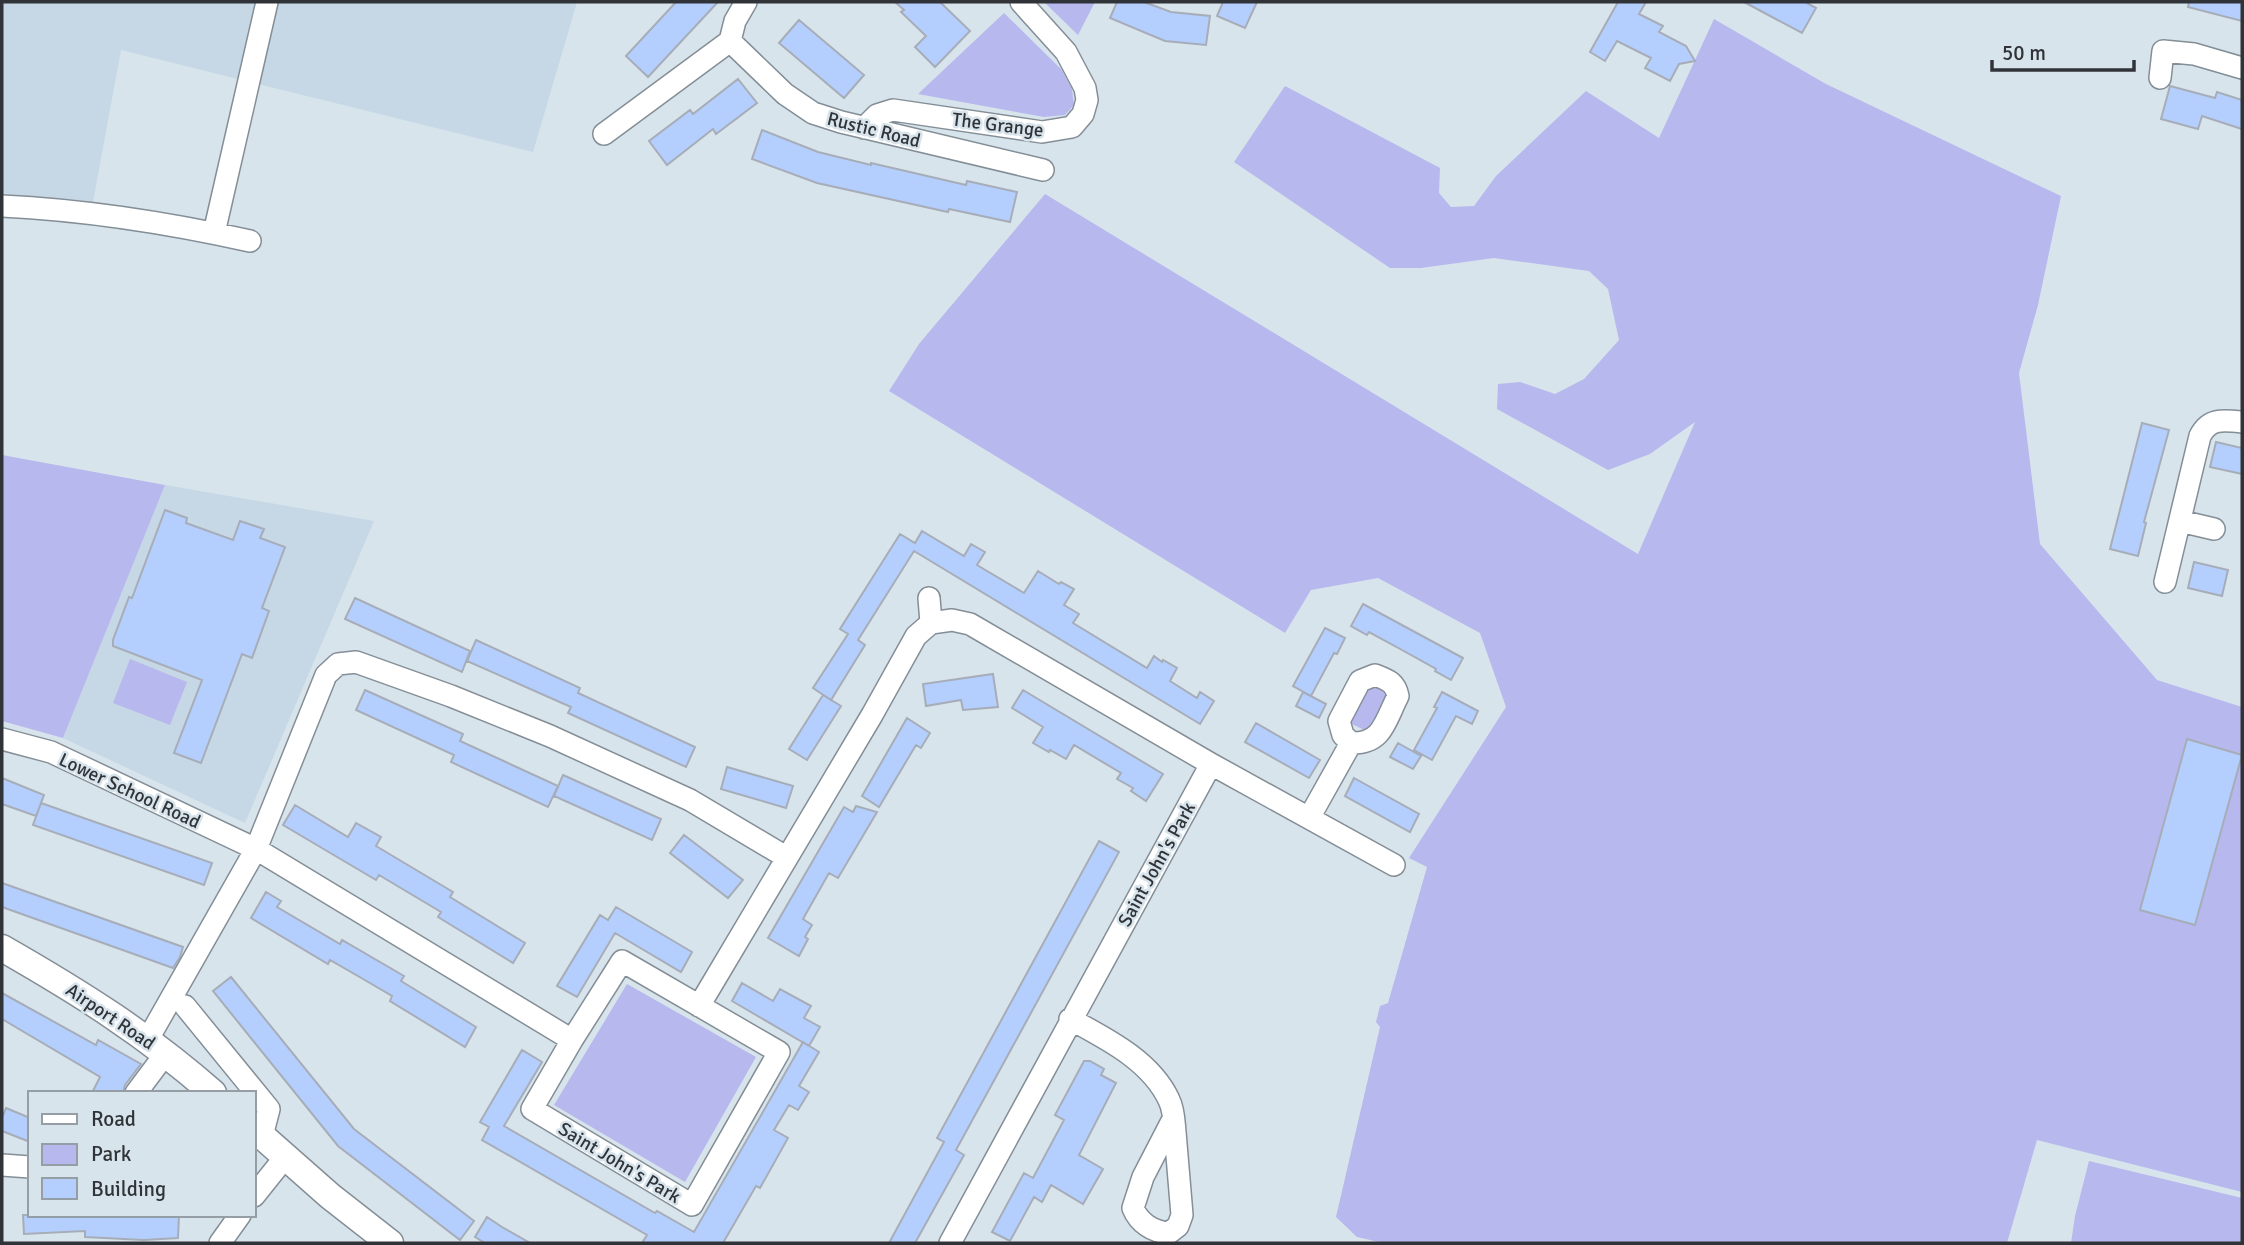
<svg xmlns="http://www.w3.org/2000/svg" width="2244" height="1245" viewBox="0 0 2244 1245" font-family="Signika,sans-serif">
<rect width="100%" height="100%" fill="#d8e4ec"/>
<path fill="#c6d7e5" d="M2,2h575l-44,150 -412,-102 -29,157 -90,-14z
M165,485l209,36 -129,302 -182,-85z"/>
<path fill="#b7b8ed" d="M1044,2h51l-17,33z
M1004,13l57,56 11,20 2,16 -9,10 -21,2 -126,-23z
M1714,19l112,65 235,112 -23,109 -19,68 21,171 117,136 85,27v485l-205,-52 -30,103h-624l-26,-6 -21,-20 44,-190 -4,-5 4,-16 8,-3 39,-136 -18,-9 97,-151 -26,-74 -102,-55 -67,12 -26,43 -396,-242 30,-47 126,-150 593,360 57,-132 -45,32 -42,16 -111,-61 1,-25 22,-2 35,12 29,-15 35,-39 -11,-51 -19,-18 -95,-13 -73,10h-31l-156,-106 51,-76 155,82 -1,25 12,14 23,-1 22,-30 90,-85 73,47z
M2,455l163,30 -102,253 -61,-17z
M130,659l57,23 -17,43 -57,-22z
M1370,684l19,9 -19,40 -20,-10z
M627,984l129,73 -71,125 -131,-77z
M2089,1161l153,37v45h-171l4,-27z"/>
<path fill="#b4cffe" stroke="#a7adb8" stroke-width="2" d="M676,2h42l-70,75 -22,-21z
M895,2h45l30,29 -35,36 -20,-20 11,-11 -25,-24 3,-2z
M1117,2h27l27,10 39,4 -4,29 -41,-4 -55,-23z
M1223,2h34l-12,26 -28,-12z
M1618,2h28l-7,12 24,12 -4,6 27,14 9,15 -16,3 -9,17 -25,-13 6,-10 -34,-17 -12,20 -15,-9z
M1744,2h61l11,6 -14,25z
M2189,2h53v19l-54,-14z
M799,20l65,55 -20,23 -65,-55z
M738,79l19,24 -41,31 -3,-5 -46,36 -18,-24 41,-31 3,4z
M2170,86l45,12 2,-6 25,8v29l-40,-13 -4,13 -37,-10z
M762,130l56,22 53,13v-2l95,22 1,-4 50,11 -7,30 -61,-13 -1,3 -131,-29 -65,-24z
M2142,423l27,7 -25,92 2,1 -8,33 -28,-7z
M2216,442l26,6v26l-32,-7z
M165,510l22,8 -1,5 47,17 7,-19 24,8 -4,9 25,9 -23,61 7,3 -17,47 -10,-4 -41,109 -27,-10 28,-73 -89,-34v-6l16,-43 3,1z
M922,531l42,25 7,-12 14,8 -8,13 47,28 14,-22 21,13 2,-2 13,7 -10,16 15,9 -6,9 74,45 7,-12 8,6 1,-2 14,8 -7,13 27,17 3,-6 14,9 -14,23 -286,-173 -56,89 7,5 -34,55 -18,-12 35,-54 -8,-5 60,-95 15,9z
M2194,562l34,8 -6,26 -34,-8z
M355,598l115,53 -8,21 -117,-53z
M1363,604l100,54 -12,22 -16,-9 1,-2 -34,-19 -33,-18 -2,3 -16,-9z
M1325,628l20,10 -8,16 -3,-1 -23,43 -18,-10z
M476,640l104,48 -2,5 117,54 -9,20 -118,-54 3,-6 -104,-46z
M993,674l5,33 -35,3 -2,-10 -35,6 -3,-22z
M365,690l98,44 -3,7 98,45 -10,21 -97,-45 3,-7 -98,-45z
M1023,690l140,84 -17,27 -15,-10 2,-3 -16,-9 4,-6 -47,-28 -8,14 -16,-9 -1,2 -16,-9 10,-16 -31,-19z
M1303,692l23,12 -7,14 -23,-12z
M1442,692l36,19 -6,13 -16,-8 -24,44 -18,-10 23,-42 -3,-1z
M823,695l18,11 -34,54 -18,-11z
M907,718l23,15 -9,15 -5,-3 -37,62 -17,-11z
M1256,723l64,37 -11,18 -64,-36z
M2187,739l55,16 -47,170 -55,-15z
M1398,743l23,13 -8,13 -23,-12z
M727,767l66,19 -7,22 -65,-19z
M563,775l98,44 -9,21 -98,-44z
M2,778l42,17 -8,21 -34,-12z
M1354,778l65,36 -9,18 -65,-36z
M41,803l171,60 -8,22 -171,-60z
M295,805l53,32 8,-14 25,14 -5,9 77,46 -3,5 75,46 -12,20 -75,-46 3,-5 -62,-37 -3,5 -93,-55z
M856,806l21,6 -39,66 -9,-5 -26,46 9,6 -7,12 3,2 -9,17 -31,-18 76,-131 9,5z
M684,835l59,45 -15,18 -58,-45z
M1099,841l20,11 -163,298 8,5 -49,88h-26l55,-101 -7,-4z
M2,883l181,64 -3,10 -7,11 -171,-61z
M266,892l15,9 -4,6 63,37 2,-4 62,36 -3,5 75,46 -11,20 -75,-46 2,-5 -29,-17 -33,-19 -2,4 -77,-46z
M616,907l76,45 -11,20 -66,-39 -38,64 -20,-11 43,-71 8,5z
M231,977l123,152 120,92 -14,19 -122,-94 -125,-155z
M742,983l31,18 7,-12 31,17 -7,12 16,9 -11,19 -77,-45z
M2,993l94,52 2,-5 43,24 -16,21 -2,8h-31l8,-16 -98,-58z
M803,1042l16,10 -20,34 10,6 -11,18 -9,-5 -15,25 14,8 -28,50 -4,-2 -33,57h-81l5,-8 -165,-95 7,-13 -9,-5 42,-72 20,12 -38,64 151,87 2,-2 37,21z
M1084,1061h6l14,8 -3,6 15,8 -37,72 24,14 -20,35 -32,-19 -9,17 -8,-5 -24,44 -18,-9 32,-59 9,5 31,-58 -9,-5z
M6,1108l24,10v24l-28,-11v-13z
M23,1215h156l-1,23 -34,2 -59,-3v-6l-61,3z
M487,1217l15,10 28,16h-45l-10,-6z"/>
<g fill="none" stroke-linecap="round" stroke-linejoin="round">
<g stroke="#848e96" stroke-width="24">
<path id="minor" d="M730,41l55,53 28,19 28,9 202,48
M2160,78l3,-27 31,3 48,14
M864,128l13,-13 16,-5 149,22 30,-5 11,-13 4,-14 -2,-12 -19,-36 -45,-50
M604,134l126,-93 5,-20 11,-19
M2,206c82,4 167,17 248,35
M214,233l53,-231
M2180,521l34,8
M2165,582l35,-146c9,-18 23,-16 42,-14
M931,623l21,-3 18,4 241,140 183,101
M2,739l49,13 205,97 316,191
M1309,818l42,-75 -8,-8 -4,-14 21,-40 15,-6c13,5 20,7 23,21 -13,25 -15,48 -47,47
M622,961l157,91 -87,153 -160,-96 40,-69z
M185,1006l84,103 -7,27
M699,1006l173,-291 44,-79 15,-13 -2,-25
M1070,1019c37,20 81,42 99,81 5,10 5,22 6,32l7,83 -4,11 -9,7c-16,-1 -30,-10 -36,-25l10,-31 30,-58
M148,1039l108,-190 70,-174 12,-11 18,-2 95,34 99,40 140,64 96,57
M136,1093l30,-40
M2,1165l28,2
M254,1196l32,-40
M220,1243l20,-28
M950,1243l261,-479"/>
</g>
<g stroke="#848e96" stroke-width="29">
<path id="major" d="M2,948c77,44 144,86 211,145
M254,1129l76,67 60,47"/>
</g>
<use href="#minor" stroke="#fff" stroke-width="21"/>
<use href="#major" stroke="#fff" stroke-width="26"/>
</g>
<g text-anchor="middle" stroke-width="5" stroke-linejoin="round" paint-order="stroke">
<g font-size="19" fill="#303438" stroke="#d8e4ec">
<text transform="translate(998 124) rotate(7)" y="7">The Grange</text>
<text transform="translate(874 129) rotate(14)" y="7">Rustic Road</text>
<text transform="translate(130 790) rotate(25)" y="7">Lower School Road</text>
<text transform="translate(1156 864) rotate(-61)" y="7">Saint John's Park</text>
<text transform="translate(111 1016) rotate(34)" y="7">Airport Road</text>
<text transform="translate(620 1162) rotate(31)" y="7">Saint John's Park</text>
</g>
</g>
<rect width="2244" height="1245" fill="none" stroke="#303438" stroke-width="7"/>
<rect x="28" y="1091" width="228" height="126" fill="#d8e4ec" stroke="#959ea4" stroke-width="2"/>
<rect x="42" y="1114" width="35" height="10" fill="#ffffff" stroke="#959ea4" stroke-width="2"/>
<text x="91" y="1126" font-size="21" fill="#303438">Road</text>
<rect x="42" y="1144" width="35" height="21" fill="#b7b8ed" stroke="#959ea4" stroke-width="2"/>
<text x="91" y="1161" font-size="21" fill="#303438">Park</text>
<rect x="42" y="1178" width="35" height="21" fill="#b4cffe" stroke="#959ea4" stroke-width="2"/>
<text x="91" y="1196" font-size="21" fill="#303438">Building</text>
<path d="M1992 60v10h142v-10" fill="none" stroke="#303438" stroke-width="3.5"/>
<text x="2002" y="60" font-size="21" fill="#303438" stroke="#d8e4ec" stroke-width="5" paint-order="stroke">50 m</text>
</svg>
